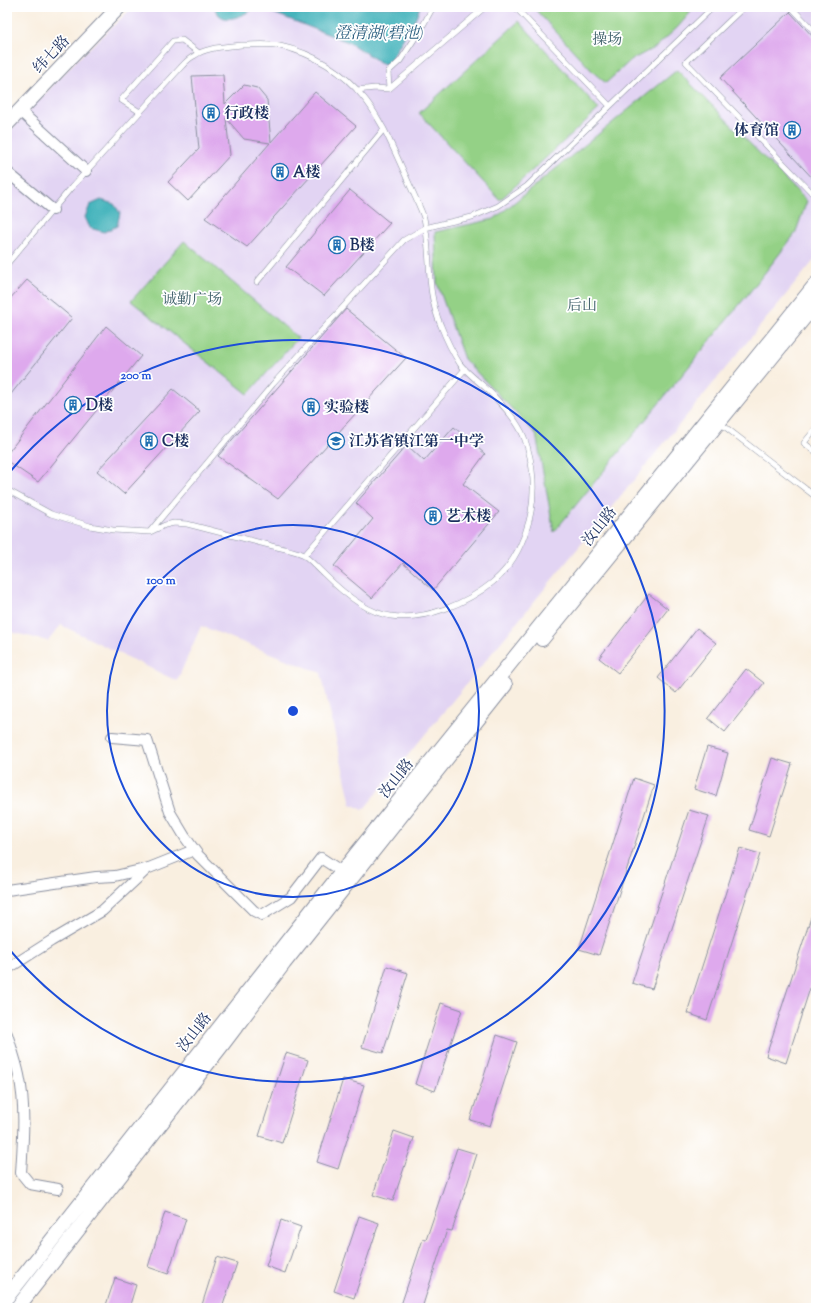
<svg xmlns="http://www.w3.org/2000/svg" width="823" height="1315" viewBox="0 0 823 1315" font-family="'Sorts Mill Goudy','Noto Serif SC',serif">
<rect width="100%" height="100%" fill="#fff"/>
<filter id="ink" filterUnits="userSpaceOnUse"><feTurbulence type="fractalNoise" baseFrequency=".025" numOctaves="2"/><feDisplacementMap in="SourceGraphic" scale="8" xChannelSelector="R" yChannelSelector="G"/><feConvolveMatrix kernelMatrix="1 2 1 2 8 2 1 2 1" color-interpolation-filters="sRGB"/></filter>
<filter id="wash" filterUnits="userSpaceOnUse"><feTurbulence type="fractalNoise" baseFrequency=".012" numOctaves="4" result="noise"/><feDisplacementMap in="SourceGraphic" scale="16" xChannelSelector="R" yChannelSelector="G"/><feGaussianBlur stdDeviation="0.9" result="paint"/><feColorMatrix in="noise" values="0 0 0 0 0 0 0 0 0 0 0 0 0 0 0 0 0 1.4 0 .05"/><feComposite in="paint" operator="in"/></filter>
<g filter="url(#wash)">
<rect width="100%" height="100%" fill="#f9efe0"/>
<path fill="#e2d4f3" d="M133,7h683v251l-453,552 -12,-6 -30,-131 -120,-47 -24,55 -116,-56 -13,16 -41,-10v-497l70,-74z"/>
<path fill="#94d186" stroke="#588072" d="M533,7h162l-17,20 -22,20 -25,13 -25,23 -12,-10z
M519,21l80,88 -99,91 -81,-87z
M677,70l130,131 -12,33 -46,59 -195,239 -18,-98 -72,-75 -27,-76 -2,-51 59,-13z
M184,241l114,97 -50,56 -117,-93z"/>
<path fill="#45b4bc" stroke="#30728d" d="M214,7h206l-4,10 -27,46 -6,1 -35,-22 -90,-35c-15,7 -35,22 -44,0z
M101,200l13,4 6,9 -3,13 -13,6 -14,-4 -5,-11 5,-12z"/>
<g id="blocks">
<path fill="#dea9ed" d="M790,12l26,28v142l-96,-104z
M223,75l2,29 19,-19 13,3 10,12 4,42 44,-50 41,34 -109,121 -42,-29 65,-75 -26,-4 -18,-21 4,37 -42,46 -20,-19 31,-33 -7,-73z
M350,190l40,33 -66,73 -38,-29z
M27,280l45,38 -65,81v-97z
M346,309l60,49 -128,141 -60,-43z
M106,326l35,30 -103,126 -31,-21v-7z
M173,389l27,22 -76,83 -27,-23z
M454,427l31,27 -22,30 36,28 -66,78 -30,-27 -31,35 -38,-32 39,-47 -17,-16 51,-58 17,16z
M649,594l19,15 -50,64 -19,-15z
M697,628l19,15 -40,50 -18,-15z
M746,669l18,14 -39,49 -17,-14z
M707,747l21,6 -12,43 -22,-7z
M772,758l20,6 -23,72 -20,-6z
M634,778l20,7 -55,170 -20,-6z
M689,810l20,6 -57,173 -20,-6z
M740,848l20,6 -53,166 -20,-7z
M814,908h2v66l-2,5h-1l-27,84 -20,-7z
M387,966l21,7 -25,80 -21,-6z
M441,1003l21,7 -27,81 -20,-7z
M497,1035l20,7 -27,84 -20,-6z
M286,1053l22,7 -26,83 -23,-7z
M343,1079l21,6 -26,84 -21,-7z
M394,1131l20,7 -21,63 -20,-6z
M457,1148l20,6 -25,77 -5,-1 -25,78h-22l23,-69 3,1z
M165,1212l21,7 -18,55 -20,-7z
M359,1216l20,7 -25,75 -20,-7z
M281,1220l20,7 -16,46 -19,-7z
M217,1257l20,6 -15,45h-21z
M115,1278l21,7 -7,23h-24z"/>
</g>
</g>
<g filter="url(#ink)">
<use href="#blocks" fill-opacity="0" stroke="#8a8f9f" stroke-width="1"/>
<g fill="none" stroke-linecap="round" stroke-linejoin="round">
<g stroke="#8a8f9f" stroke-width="6">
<path id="lane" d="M515,7l94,98
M744,7l-58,55 130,135
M791,7l25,26
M389,89l-1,-17 12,-11 21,-32 12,-22
M357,90l18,-2 14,1 96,-82
M140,112l-19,-12 52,-59 9,-1 17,13
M7,264l64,-76 111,-122c4,-4 7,-8 12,-10 12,-9 32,-9 47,-11 13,0 27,-2 39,1 33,7 64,26 84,52 8,9 14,21 20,31l-127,153
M720,423l96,74
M816,428l-12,15 12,9
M7,490l44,24 39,12 23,4 37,2 15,-7 9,-2 13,1c27,7 55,14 82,21 9,3 25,5 33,9 8,5 15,14 22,20 18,18 42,39 67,42 35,5 76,-13 102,-34 19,-16 30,-38 36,-61 7,-27 5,-58 -5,-84 -7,-17 -21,-31 -33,-44 -10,-10 -22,-18 -31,-29 -7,-11 -14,-25 -19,-38 -16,-36 -9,-71 -17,-108 -3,-9 -8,-19 -12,-28 -9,-20 -18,-41 -28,-61
M151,530l122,-146 131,-144 21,-12 20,-5 27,-6 26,-11 29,-20 186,-179
M304,556l161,-187"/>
</g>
<g stroke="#8a8f9f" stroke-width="12">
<path id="street" d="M20,111l66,60
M7,172l46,38
M112,737l35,3 23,72 15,25 13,18 56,56 8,4 29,-18 30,-39 26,17
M7,890l89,-13 19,-1 34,-8 45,-18
M7,969l44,-28 51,-30 46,-43
M7,1034c4,13 9,27 12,41 7,32 4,66 2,98l9,11 28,5"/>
</g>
<g stroke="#8a8f9f" stroke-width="16">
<path id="secondary" d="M7,124l112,-117
M542,639l274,-336
M7,1297l350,-444 459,-569
M17,1308l205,-263 62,-82 221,-278"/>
</g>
<use href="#lane" stroke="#fff" stroke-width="5"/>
<use href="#street" stroke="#fff" stroke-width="10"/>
<use href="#secondary" stroke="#fff" stroke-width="14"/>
</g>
</g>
<g fill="none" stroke="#1d4ed8" stroke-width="2">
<circle cx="293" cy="711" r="186"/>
<path d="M9 473A371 371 0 1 1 9 949"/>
</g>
<defs>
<g id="building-ring" transform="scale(0.9)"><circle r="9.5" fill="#fff" stroke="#1f6fb2" stroke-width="1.5"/><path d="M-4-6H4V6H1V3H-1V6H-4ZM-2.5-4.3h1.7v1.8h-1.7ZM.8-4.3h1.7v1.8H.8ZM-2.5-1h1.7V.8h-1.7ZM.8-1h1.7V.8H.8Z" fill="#1f6fb2"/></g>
<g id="school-ring" transform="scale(0.9)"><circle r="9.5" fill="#fff" stroke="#1f6fb2" stroke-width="1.5"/><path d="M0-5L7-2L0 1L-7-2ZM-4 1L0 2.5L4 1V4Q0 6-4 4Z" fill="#1f6fb2"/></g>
</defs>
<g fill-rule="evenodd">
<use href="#building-ring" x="211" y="113"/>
<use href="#building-ring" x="792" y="130"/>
<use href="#building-ring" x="280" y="172"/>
<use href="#building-ring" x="337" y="245"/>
<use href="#building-ring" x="73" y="405"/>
<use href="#building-ring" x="311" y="407"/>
<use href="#building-ring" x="149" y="441"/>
<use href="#school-ring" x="336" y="441"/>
<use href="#building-ring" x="433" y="516"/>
</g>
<g text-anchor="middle" stroke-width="3.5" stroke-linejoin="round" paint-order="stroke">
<g font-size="15" fill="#3f606a" stroke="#fff">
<text x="607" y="44">操场</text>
<text x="192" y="304">诚勤广场</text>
<text x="582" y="310">后山</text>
</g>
<g font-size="15" fill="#1b2f5e" stroke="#fff">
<text transform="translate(51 54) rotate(-46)" y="5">纬七路</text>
<text transform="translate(599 526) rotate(-51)" y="5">汝山路</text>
<text transform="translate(396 778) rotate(-51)" y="5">汝山路</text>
<text transform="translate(194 1032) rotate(-52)" y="5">汝山路</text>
</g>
<g font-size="15" font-weight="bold" fill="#1b2f5e" stroke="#fff" text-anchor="start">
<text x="224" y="118">行政楼</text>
<text x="779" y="135" text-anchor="end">体育馆</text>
<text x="293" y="177">A楼</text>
<text x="350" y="250">B楼</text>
<text x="86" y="410">D楼</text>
<text x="324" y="412">实验楼</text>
<text x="162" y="446">C楼</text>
<text x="349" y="446">江苏省镇江第一中学</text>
<text x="446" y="521">艺术楼</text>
</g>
<g font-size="16" font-style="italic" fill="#2a5e7f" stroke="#fff">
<text x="379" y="38">澄清湖(碧池)</text>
</g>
</g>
<circle cx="293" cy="711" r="6" fill="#1d4ed8" stroke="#fff" stroke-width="2"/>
<g font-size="12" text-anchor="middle" font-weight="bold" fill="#1d4ed8" stroke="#fff" stroke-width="3.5" stroke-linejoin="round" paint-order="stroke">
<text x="136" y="379">200 m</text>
<text x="161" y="584">100 m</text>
</g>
<rect width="823" height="1315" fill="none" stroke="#fff" stroke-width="24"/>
</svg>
